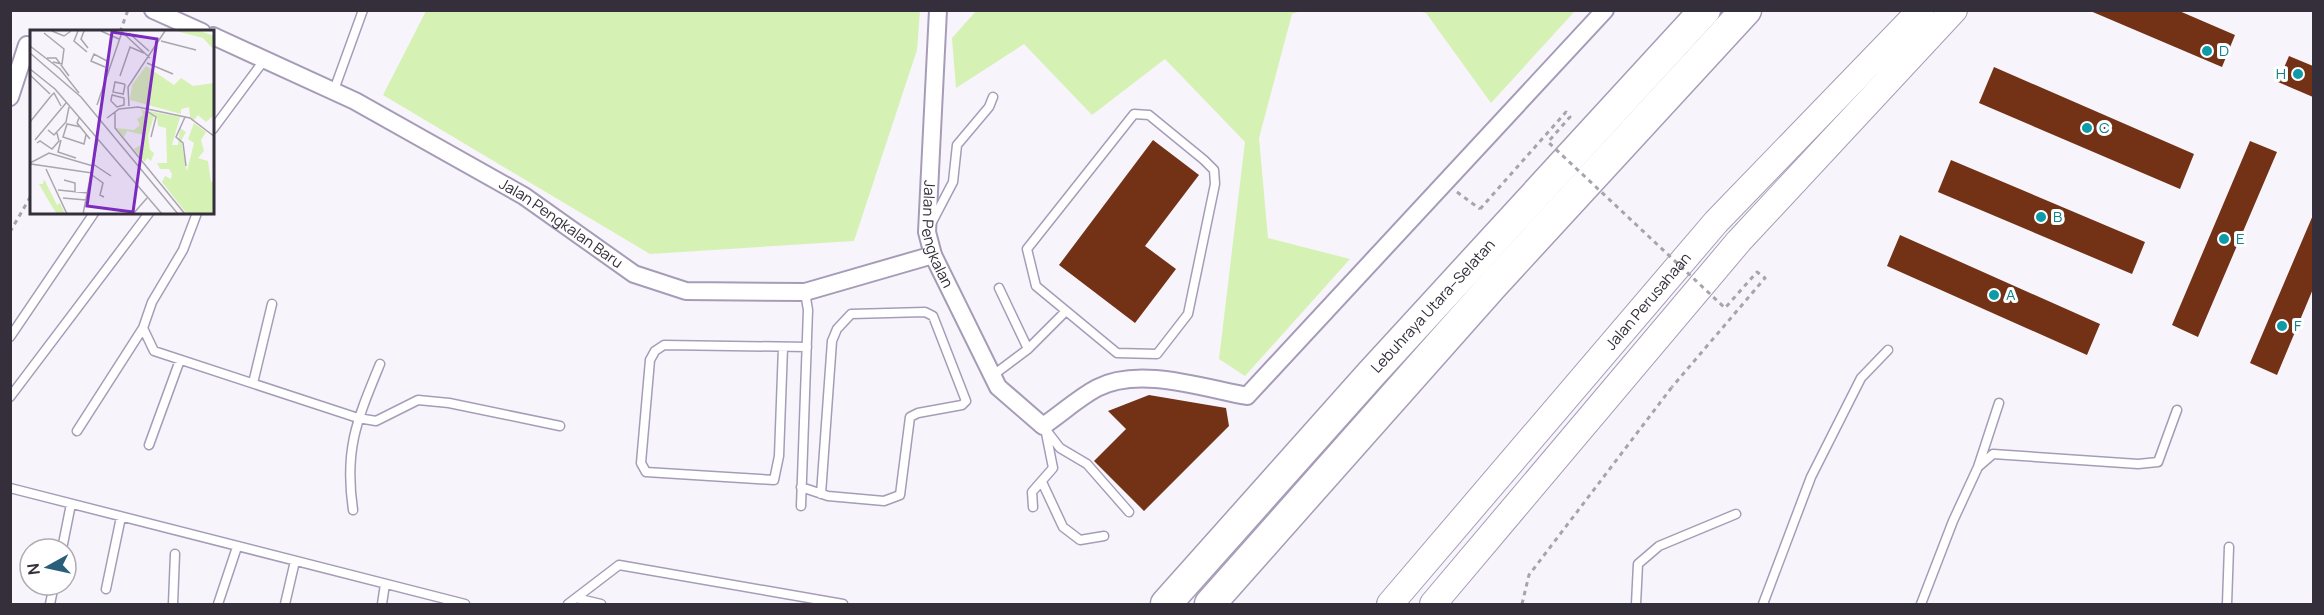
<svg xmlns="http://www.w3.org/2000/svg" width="2324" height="615" viewBox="0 0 2324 615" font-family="Manrope,sans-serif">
<rect width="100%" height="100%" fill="#f7f5fb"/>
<path fill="#d6f1b4" d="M426,11v-1l494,1 -3,39 -63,191 -204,13 -267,-159z
M976,11h325l-9,3 -33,124 9,100 82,21 -105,117 -26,-17 26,-217 -80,-83 -73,56 -68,-71 -68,44 -4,-50z
M1417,11h158l-84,92 -65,-90z"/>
<path fill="#733216" d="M2088,10h89l58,25 -13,32z
M2289,56l24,10v31l-35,-15z
M1994,67l200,87 -14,35 -201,-86z
M1153,140l46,35 -54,71 31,23 -41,54 -76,-58z
M2250,141l27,11 -79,185 -26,-12z
M1951,160l194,82 -13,32 -194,-82z
M2313,215v74l-36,86 -27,-12z
M1900,235l200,89 -13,31 -200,-89z
M1149,395l77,13 3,18 -85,85 -50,-50 32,-32 -18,-18z"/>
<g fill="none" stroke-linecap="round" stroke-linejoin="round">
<g stroke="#a79cb8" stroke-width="11">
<path id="service" d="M334,90l29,-80
M1134,114l15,1 55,45 10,10 1,14 -27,130 -31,40 -40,-1 -81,-67 -9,-37z
M213,129l52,-70
M197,213l-14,37 -31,52 -9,26 11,23 204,67 18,3 42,-21 31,3 111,23
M931,224l22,-42 4,-37 32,-38 4,-10
M999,288l29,61
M10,337l84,-124
M783,347l-4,109 -5,24 -128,-8 -5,-9 9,-103 5,-9 9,-6 143,2
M992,376l36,-27 38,-38
M253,383l19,-79
M10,397l139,-184
M1043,426l17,22 27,16 42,48
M77,431l66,-103
M149,445l31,-85
M1978,467l21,-64
M1042,482l21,45 17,13 24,-4
M801,487l27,9 56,5 16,-6 10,-78 8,-4 44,-8 4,-4 -33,-85 -8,-4 -74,2 -14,15 -5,12 -11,153
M10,488l455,116
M801,506l7,-196 -3,-18
M1033,507l-1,-15 21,-24 -7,-35
M353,510c-9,-61 4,-90 27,-146
M62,549l9,-45
M106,589l15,-72
M576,598l25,6
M50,604l4,-19
M173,604l2,-50
M218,604l19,-57
M285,604l10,-43
M382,604l3,-20
M568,604l51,-39 224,39
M1636,604l2,-40 21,-18 77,-32
M1763,604l48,-127 50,-99 27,-28
M1921,604l32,-83 25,-54 15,-13 145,10 20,-2 19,-52
M2227,604l2,-57"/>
</g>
<g stroke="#a79cb8" stroke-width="20">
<g id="minor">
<path d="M153,10l49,22"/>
<path id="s1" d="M938,10l-11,222 6,23 65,132 45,39c18,-12 35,-28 54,-38 42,-22 106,0 150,8l358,-386"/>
<path id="s2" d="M213,36l142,65 169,95 110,78 52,17 119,1 128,-37"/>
<path d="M10,97l17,-52"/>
</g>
</g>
<g stroke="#a79cb8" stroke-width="28">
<g id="primary">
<path id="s3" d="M1390,604l326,-382 205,-212"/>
<path d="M1433,604l306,-363 215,-231"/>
</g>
</g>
<g stroke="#a79cb8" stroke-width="33">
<g id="motorway">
<path id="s4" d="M1166,604l205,-230 334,-364"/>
<path d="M1210,604l282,-318 254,-276"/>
</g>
</g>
<path stroke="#a7a4ac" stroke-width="3" stroke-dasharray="4.5 4.5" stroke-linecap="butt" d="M120,32l8,-22
M1457,192l23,17
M10,232l22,-38
M1522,604l7,-29 143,-188"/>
<use href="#service" stroke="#fff" stroke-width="8"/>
<use href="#minor" stroke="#fff" stroke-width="16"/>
<use href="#primary" stroke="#fff" stroke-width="26"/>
<use href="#motorway" stroke="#fff" stroke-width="30"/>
<path stroke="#a7a4ac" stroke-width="3" stroke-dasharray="4.5 4.5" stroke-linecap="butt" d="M1480,209l86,-97 4,5 -22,25 177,166 32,-36 8,6 -93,109"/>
</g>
<g fill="#0f9aa8" stroke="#fff" stroke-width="2">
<circle cx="2207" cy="51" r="6"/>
<circle cx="2298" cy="74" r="6"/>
<circle cx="2087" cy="128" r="6"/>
<circle cx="2041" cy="217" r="6"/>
<circle cx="2224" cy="239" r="6"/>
<circle cx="1994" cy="295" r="6"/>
<circle cx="2282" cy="326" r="6"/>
</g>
<g text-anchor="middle" stroke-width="6" stroke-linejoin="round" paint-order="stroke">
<g font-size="15" fill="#0d838f" stroke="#fff" text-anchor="start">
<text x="2219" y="56">D</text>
<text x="2286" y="79" text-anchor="end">H</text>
<text x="2099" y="133">C</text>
<text x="2053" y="222">B</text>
<text x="2236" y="244">E</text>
<text x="2006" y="300">A</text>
<text x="2294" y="331">F</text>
</g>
<g font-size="15" fill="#342f3b" stroke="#fff">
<text dy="5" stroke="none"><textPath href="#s2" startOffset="396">Jalan Pengkalan Baru</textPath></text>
<text dy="5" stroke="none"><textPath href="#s1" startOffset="226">Jalan Pengkalan</textPath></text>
<text dy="5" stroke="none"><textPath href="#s3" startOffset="398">Jalan Perusahaan</textPath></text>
<text dy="5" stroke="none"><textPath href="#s4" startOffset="400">Lebuhraya Utara–Selatan</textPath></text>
</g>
</g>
<g transform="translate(30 30)">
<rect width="184" height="184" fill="#f7f5fb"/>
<path d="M146,1h24l14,5v14l-11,-12zM116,36l28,19 7,-7 12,8 21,-3v32l-8,7 -8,-7 -4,5 -4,-3 -1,-10 -8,2v5l-51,-14 2,-15zM111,79l13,7 -6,20 2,14 4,3 -3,8 -4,-3 -2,4 -11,-13 7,-4 2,-10 -16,-4 -3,6 -8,-9 18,2 6,-5 -3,-6 6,-4zM119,81l31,6 -8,28h6l2,-17 6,4 -5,9 6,30 7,-28 -6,-4 6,-16 12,9 -5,8 3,11 -6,7 10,3 3,21 3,-1v33h-27l-25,-32 3,-6 6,3 1,-5 -3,-5h-9l-3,-6h10l-1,-35 -8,-2 -1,-9zM14,149l13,26 3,-2 5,11h-8l-6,-9 -12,-21h4z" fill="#d6f1b4"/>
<path fill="none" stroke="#a9a6ae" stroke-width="1.5" d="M22,1l12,5 7,-5M48,1l-4,10 13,11M54,1l-3,8 7,9M71,1l18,8M14,3l20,16 -2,15 -9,-2M99,3l20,18M131,11l35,9M0,16l30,23 19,24M0,23l51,44 97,117M17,28h9l13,18M117,33l26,11M75,37l-14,-6 3,-7 13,7M0,39l25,20 107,125M0,45l20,19M90,46l10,-29 14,6M82,65l12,3v7l-7,2 -6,-6v-1l1,-5 1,-1M93,65l2,-10 -1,-1 -9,-2 -2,10 10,2M21,66l3,-3 7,13M67,75l25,-73 28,26M99,76l-1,-19 37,-56M117,81l9,6 -5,20M85,82v16l70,86M155,87l-9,20 7,6 3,23M49,88l-2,5 13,16M77,88l12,-9 19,-2 52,11 25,19M0,92l21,-26M51,97l-14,-3 -4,13 21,7 2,-9M18,100l6,5 12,-13 3,-15M5,110l31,-37M31,110l-3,12 18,6M7,113l3,-2 12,8 7,-8 -2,-8M0,133l19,-10 44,13M1,134l61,9M63,134l18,12M16,139l21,45M62,145l11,8 -3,12 4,2M34,150l11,3v9M28,160l30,3M33,168l23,2M53,184l15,-75M103,184l14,-16"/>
<path fill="#7b2cbf" fill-opacity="0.15" stroke="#7b2cbf" stroke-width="3" d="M82,2l45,7 -24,173 -46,-6z"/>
<rect width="184" height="184" fill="none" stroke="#342f3b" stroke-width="3"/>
</g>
<rect width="2324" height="615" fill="none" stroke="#342f3b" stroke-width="24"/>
<g transform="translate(48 567) rotate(262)"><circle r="28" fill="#ffffff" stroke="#aeacb1" stroke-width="1.5"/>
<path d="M0-4.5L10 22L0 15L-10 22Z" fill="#2a5f7b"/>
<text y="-9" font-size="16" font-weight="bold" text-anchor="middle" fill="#342f3b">N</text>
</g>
</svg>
